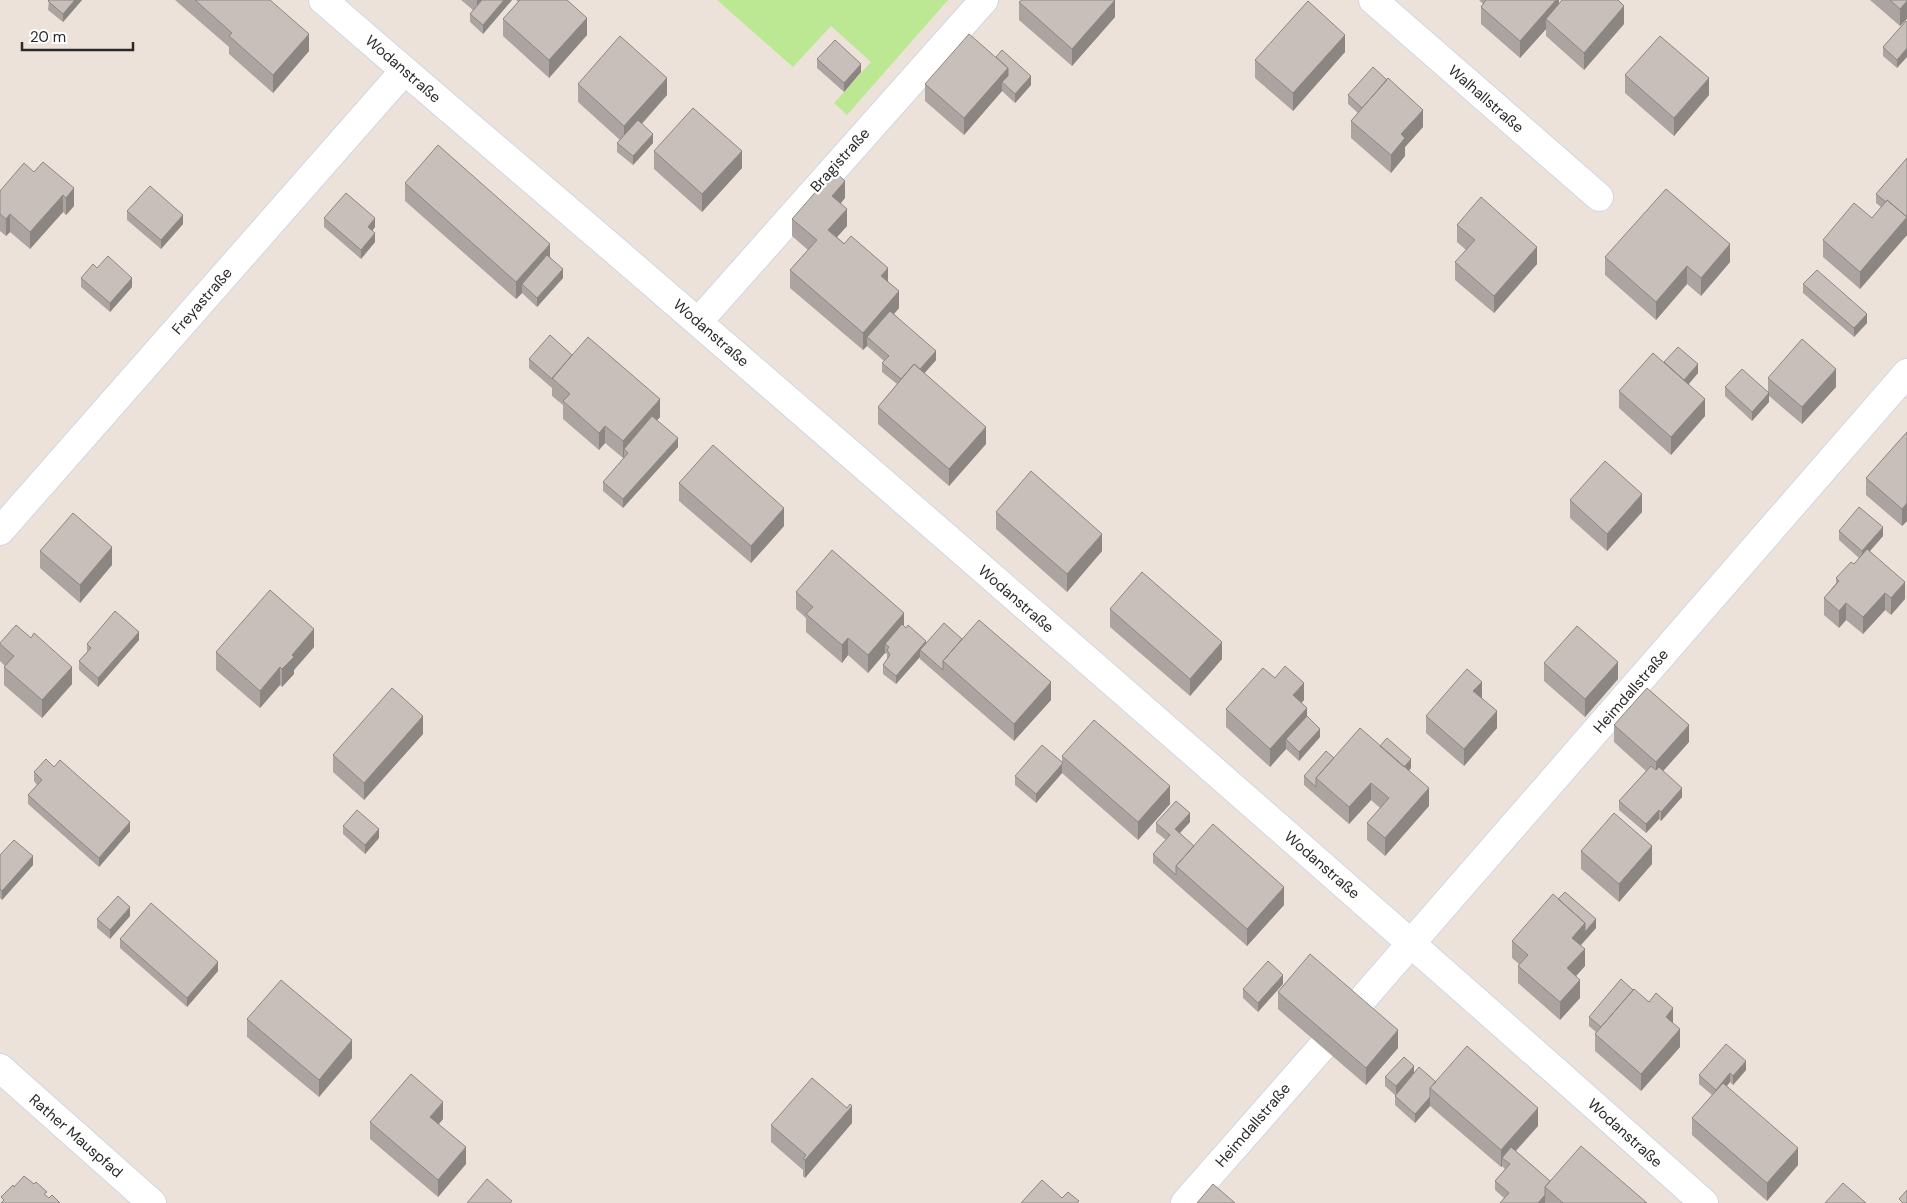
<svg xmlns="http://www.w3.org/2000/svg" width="1907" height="1203" viewBox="0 0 1907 1203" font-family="'DM Sans',sans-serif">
<rect width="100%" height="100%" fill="#ede2da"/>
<path fill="#bde893" d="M717,0h231l-101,115 -13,-12 37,-41 -40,-36 -38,41z"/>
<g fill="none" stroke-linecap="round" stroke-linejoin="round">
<g stroke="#cfd6e4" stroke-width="30">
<path id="street" d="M323,0c125,109 252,215 377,324 337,291 672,583 1004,879
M1373,0l226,197
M698,322l286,-322
M0,531l404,-460
M1354,1009l553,-636
M1185,1203l137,-156"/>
</g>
<g stroke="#cfd6e4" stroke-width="30">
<path id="secondary" d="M0,1068l152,135"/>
</g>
<use href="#street" stroke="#fff" stroke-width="28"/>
<use href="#secondary" stroke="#fff" stroke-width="28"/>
</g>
<path fill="#aca4a0" d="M49,0h33l-19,22 -15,-12z
M175,0h95l39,51 -36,42 -44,-39v-7z
M461,0h51l-29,34 -13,-12v-8l3,-4z
M516,0h51l20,35 -38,43 -46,-42v-17l15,-17z
M1479,0h80v3l65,21 -40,46 -38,-34v-7l-26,29 -39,-34v-17l2,-3z
M1870,0h37l-7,26z
M1019,2l96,15 -43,49 -53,-46z
M1906,21l-9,47 -14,-12v-9z
M1345,52l-52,59 -38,-33v-18z
M996,57l35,28 -16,18 -13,-12 -38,44 -39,-34v-17z
M817,59l44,13 -17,20 -27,-24z
M1625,75l84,20 -35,41 -49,-43z
M578,84l89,11 -25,29 11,19 -20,22 -16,-13v-9l3,-3 -42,-38z
M1348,95l75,32 -18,20v9l-14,17 -40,-35v-17l7,-8 -10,-9z
M654,151l88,17 -40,44 -48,-43z
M1907,158v77l-47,54 -37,-32v-17l49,-22 9,-11 -5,-4v-9z
M43,162l31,44 -8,9 -3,-3 -33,37 -20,-17 -4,4 -6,-5v-40l34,-19z
M405,183l145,74 13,21 -26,29 -15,-14 -6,6 -111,-98z
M845,198l-4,5 6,23 -10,11 51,44 11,27 -5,6 42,46 -12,13 62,71 -37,42 -71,-62v-17l19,-23 -15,-12v-9l2,-2 -17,-15 -4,4 -73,-62v-18l18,-20 -16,-14v-17z
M127,211l56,13 -22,25 -34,-29z
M324,218l51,9 -3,4 3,11 -14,17 -37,-32z
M1457,225l80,39 -43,49 -39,-33v-18l11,-12 -9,-8z
M1605,257l125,5 -29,34 -14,-12 -31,36 -51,-45z
M97,268l35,19 -22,25 -29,-25v-9z
M1803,284l64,39 -13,14 -51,-44z
M572,355l88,62 -3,3 21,27 -55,61 -20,-17v-9l21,-24v-1l-1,1 -18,-15 -6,7 -36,-31v-14l-11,-9v-8l-23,-20v-9z
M1664,362l34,11 -9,11 16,32 -34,39 -52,-47v-17z
M1768,378l68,9 -34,37 -33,-28v6l-17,19 -27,-25v-9l43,5z
M1907,432v89l-5,5 -36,-31v-17z
M679,483l105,43 -33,37 -72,-62z
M1570,500l72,12 -35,39 -37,-33z
M996,512l106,39 -35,41 -71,-63z
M1839,531l44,5 -13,15 35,48 -14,16 -6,-5 -22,24 -17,-14 -7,8 -15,-13v-17l12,-15v-5l18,-14 5,-6 -20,-18z
M40,551l72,14 -32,38 -40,-35z
M796,592l108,34 22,17 36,-4 89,61 -37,41 -94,-82v-2l-24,27 -13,-10v-9l4,-6v-5l-2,-1 -17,20 -20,-18 -6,8 -36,-31v-14l-10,-9z
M1110,609l112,50 -32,37 -80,-69z
M139,640l-41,47 -19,-17v-9l8,-9v-8z
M0,643l72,41 -30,34 -38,-33v-18l1,-1 -5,-5z
M314,647l-20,23v4l-12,13 -2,-2 -20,23 -44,-38v-18z
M1544,663l74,16 -33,38 -41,-36z
M1275,678l29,22 -3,3 6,13 13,21 -21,24 -13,-12 -16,18 -44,-40v-18z
M1482,698l15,30 -33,38 -38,-33v-17z
M1614,725l75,17 -26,29 19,26 -21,24 -2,-2 -13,14 -27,-23v-9l27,-30 -32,-29z
M423,734l-59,66 -31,-28v-17z
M1380,746l31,22 -2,3 20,35 -44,50 -18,-16v-17l13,-15 -9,-8 -22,24 -45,-39v-9l30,-18z
M1062,756l108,48 -32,36 -76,-67 -26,30 -21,-18v-9l47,-14z
M54,767l76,64 -31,36 -71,-63v-9l9,-10 -3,-4v-9z
M1190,822l-10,11 14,13 90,59 -37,41 -94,-83v-9l13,-14 -10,-8v-9z
M343,826l36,12 -14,16 -22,-20z
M1581,851l71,13 -33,38 -38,-33z
M0,855l33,10 -31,35 -2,-2z
M1558,899l38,29 -15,17 4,21 -9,10 4,22 -20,22 -42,-37v-17l1,-2 -7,-6v-17z
M130,916l-20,23 -13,-11v-9z
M120,939l98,32 -31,36 -67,-59z
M1283,984l-25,28 -15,-14v-9z
M1278,992l120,56 -32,37 -88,-76z
M1589,1017l84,6 7,24 -39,44 -46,-40v-17l1,-2 -7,-6z
M247,1019l105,39 -33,39 -72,-60z
M1746,1070l-13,15 -3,-3 -3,4 71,79 -31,36 -75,-66v-17l20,-23 -13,-11v-9z
M1414,1073l124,53 -22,25 34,30 97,22h-147l4,-5 -9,-8v-9l10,-12 -3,-3 -1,1 -71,-61 -15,17 -20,-18v-10l-10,-9v-9z
M443,1119l-4,5 27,40 -28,33 -68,-58v-17z
M852,1123l-47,55 -2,-2v-6l-32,-28v-17z"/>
<path fill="#8c8682" d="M75,0h7l-19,22v-8z
M477,0h13l-13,14z
M504,0h8l-29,34v-9z
M1115,0v17l-43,49v-17z
M1556,0h3v14l-13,5v10l-26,29v-17z
M1907,1v18l-7,7v-17z
M1624,6v18l-40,46v-17z
M587,18v17l-38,43v-18z
M309,34v17l-36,42v-18z
M1345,35v17l-52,59v-18z
M1907,48v9l-10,11v-8z
M861,64v8l-17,20v-9z
M1008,68v17l-6,-3v9l-38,44v-17z
M1031,76v9l-16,18v-9z
M667,78v17l-43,48v-17z
M1709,78v17l-35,41v-18z
M1423,110v17l-18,20v9l-14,17v-18l10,-21z
M653,134v9l-20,22v-9z
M742,151v17l-40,44v-18z
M845,181v17l-13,15v-17z
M74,188v18l-8,9v-17z
M63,195v17l-33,37v-17z
M847,209v17l-19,21v-17z
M10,214v18l-4,4v-17z
M183,215v9l-22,25v-9z
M1907,217v18l-47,54v-17z
M375,218v9l-7,9v-9z
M375,233v9l-14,17v-9z
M550,244v17l-28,23v9l-6,6v-17z
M1730,244v18l-29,34v-18z
M1537,247v17l-43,49v-17z
M1687,266v18l-31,36v-18z
M888,268v17l-7,-9z
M563,269v9l-26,29v-9z
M132,278v9l-22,25v-9z
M899,291v17l-28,33 -4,-4v9l-4,4v-17z
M1867,314v9l-13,14v-9z
M936,351v9l-20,23v-9z
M1698,364v9l-18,21v-9z
M1836,369v18l-34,37v-17z
M1769,393v9l-17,19v-9z
M660,399v18l-32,36 -4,-4v8l-1,1v-17z
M1705,399v17l-34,39v-18z
M605,426v17l-6,7v-17z
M986,427v17l-37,42v-17z
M678,438v9l-55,61v-9z
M1642,494v18l-35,39v-17z
M1907,503v18l-5,5v-17z
M784,508v18l-33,37v-17z
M1883,527v9l-21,24v-9z
M1102,534v17l-35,41v-18z
M112,547v18l-32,38v-18z
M1905,582v17l-14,16v-17z
M1885,593v17l-22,24v-17z
M1846,603v17l-7,8v-17z
M904,613v17l-15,17 -4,-3v9l-17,20v-18z
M314,629v18l-20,23v4l-12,13v-18l10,-14z
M139,632v8l-41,47v-9z
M848,638v17l-6,8v-18z
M926,641v9h-6v7l-24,27v-8z
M1222,642v17l-32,37v-17z
M1618,662v17l-33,38v-18z
M72,667v17l-30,34v-18z
M280,667v18l-20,23v-17z
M1051,682v18l-37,41v-17z
M1482,682v17l-9,-8z
M1304,683v17l-11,12v-17z
M1307,708v17l-21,14v10l-16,18v-18z
M1497,711v17l-33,38v-17z
M423,716v18l-59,66v-17z
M1689,725v17l-33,37v-17z
M1320,729v8l-21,24v-9z
M1411,759v9l-11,12v-8z
M1062,764v9l-26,30v-9z
M1371,783v17l-22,24v-17z
M1170,786v18l-32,36v-18z
M1429,788v18l-44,50v-18z
M1682,788v9l-21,24v-9z
M1659,810v9l-13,14v-9z
M1190,813v9l-15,16v-9z
M130,822v9l-31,36v-9z
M379,829v9l-14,16v-9z
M1652,846v18l-33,38v-18z
M33,856v9l-31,35v-9z
M1284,887v18l-37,41v-17z
M130,907v9l-20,23v-9z
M1596,919v9l-24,27v-17l13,-15z
M1585,949v17l-18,20v-18z
M218,962v9l-31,36v-9z
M1283,975v9l-25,28v-9z
M1580,980v18l-20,22v-18z
M1673,1008v17l-7,-8z
M1680,1029v18l-39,44v-17z
M1398,1030v18l-32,37v-17z
M352,1040v18l-33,39v-17z
M1746,1061v9l-13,15v-9z
M1414,1066v9l-18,20v-9z
M1730,1073v9l-14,17v-9z
M1430,1097v9l-15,17v-9z
M443,1102v17l-13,15v-17z
M852,1106v17l-47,55v-18z
M1538,1108v18l-32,35 -4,-3v8l-1,1v-17z
M466,1147v17l-28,33v-17z
M1798,1148v17l-31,36v-18z
M1545,1195v8h-7z"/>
<path fill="#c8bfba" stroke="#8c8682" d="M49,0h26l-12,14 -15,-13z
M195,0h75l39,34 -36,41 -44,-39 3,-3z
M482,0h22l-21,25 -13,-11z
M520,0h47l20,18 -38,42 -46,-41z
M1022,0h93l-43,49 -53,-47z
M1486,0h70l-36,41 -39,-34z
M1562,0h56l6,6 -40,47 -38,-34z
M1890,0h17v1l-7,8z
M1308,1l37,34 -52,58 -38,-33z
M1906,21l1,1v26l-10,12 -14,-13z
M969,34l39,34 -44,50 -39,-34z
M620,36l47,42 -43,48 -46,-42z
M1660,36l49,42 -35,40 -49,-43z
M835,40l26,24 -17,19 -27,-24z
M1002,50l29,26 -16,18 -13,-12 6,-6v-8l-12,-11z
M1373,67l14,13 -25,28 -14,-13z
M1388,78l35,32 -22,24 4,4 -14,17 -40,-34z
M693,108l49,43 -40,43 -48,-43z
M638,120l15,14 -20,22 -16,-13z
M438,145l112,99 -34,38 -111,-99z
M1907,158v59l-20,-17 -1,2 -10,-8z
M43,162l31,26 -8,10 -3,-3 -33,37 -20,-18 -4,5 -6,-5v-23l24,-28 10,9z
M834,171l11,10 -13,15 15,13 -19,21 16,14 7,-8 37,32 -7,8 18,15 -36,42 -73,-63 27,-30 -25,-21z
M150,186l33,29 -22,25 -34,-29z
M1666,189l64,55 -29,34 -14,-12 -31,36 -51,-45z
M346,193l29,25 -7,9 7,6 -14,17 -37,-32z
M1481,197l56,50 -43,49 -39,-34 20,-22 -18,-15z
M1887,200l20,17 -47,55 -37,-32 31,-37 18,15z
M547,255l16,14 -26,29 -15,-14z
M108,256l24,22 -22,25 -29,-25 12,-14 4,4z
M1817,270l50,44 -13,14 -51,-44z
M890,311l46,40 -16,18 -6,-5 -13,15 -19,-16 7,-7 -22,-19z
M550,335l22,20 -20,24 -23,-20z
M588,337l72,62 -37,42 -18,-15 -6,7 -19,-17 -17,-15 7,-7 -18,-16z
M1802,339l34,30 -34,38 -34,-29z
M1678,347l20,17 -14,16 -20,-18z
M1653,353l52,46 -34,38 -52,-46z
M914,364l72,63 -37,42 -71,-62z
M1742,369l27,24 -17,19 -27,-25z
M652,416l26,22 -55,61 -20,-17 25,-29 -4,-4z
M1907,432v71l-5,6 -36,-31z
M713,445l71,63 -33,38 -72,-63z
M1605,461l37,33 -35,40 -37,-34z
M1031,471l71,63 -35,40 -71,-62z
M1859,507l24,20 -21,24 -23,-20z
M73,513l39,34 -32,38 -40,-34z
M1867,549l38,33 -14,16 -6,-5 -22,24 -17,-14 -7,8 -15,-13 15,-17 -3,-3 15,-16 3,2z
M832,550l72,63 -36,42 -20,-17 -6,7 -36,-31 7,-7 -17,-15z
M1142,572l80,70 -32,37 -80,-70z
M270,590l44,39 -22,26 2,2 -12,12 -2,-2 -20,24 -44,-39z
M115,611l24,21 -41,46 -19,-17 12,-13 -4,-4z
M979,620l72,62 -37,42 -71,-63z
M944,623l18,16 -19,22v9l-23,-20z
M902,624l4,4 2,-3 18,16 -30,35 -13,-11 7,-10 -3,-5 2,-3 -4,-3z
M16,625l15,13 3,-5 38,34 -30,33 -38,-33 10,-11 -14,-12v-1z
M1577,626l41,36 -33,37 -41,-36z
M1285,666l19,17 -11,12 14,13 -37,41 -44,-40 37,-41 12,10z
M1467,669l15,13 -9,9 24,20 -33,38 -38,-33z
M392,688l31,28 -59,67 -31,-28z
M1647,688l42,37 -33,37 -42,-37z
M1307,716l13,13 -21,23 -13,-13z
M1094,720l76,66 -32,36 -76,-66z
M1360,728l69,60 -44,50 -18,-15 22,-25 -18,-15 -22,24 -33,-29z
M1387,738l24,21 -7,8 -24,-21z
M1042,745l21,18 -27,31 -21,-18z
M1326,751l8,7 -18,20v9l-12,-11z
M46,759l8,8 6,-7 70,62 -31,36 -71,-63 14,-15 -8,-8z
M1651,766l5,4 3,-3 23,21 -21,24 -2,-2 -13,14 -27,-23z
M1176,801l14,12 -15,16 19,17 -18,20v9l-23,-21 17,-19 -14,-12z
M357,810l22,19 -14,16 -22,-19z
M1614,813l38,33 -33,38 -38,-33z
M1213,824l71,63 -37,42 -71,-63z
M14,840l19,16 -31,35 -2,-2v-34z
M1565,892l31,27 -11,13v-9l-27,-24z
M1553,894l32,29 -13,15 13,11 -18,19 13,12 -20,22 -42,-36 10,-11 -16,-14z
M118,896l12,11 -20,23 -13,-11z
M151,903l67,59 -31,36 -67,-59z
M1310,954l88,76 -32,38 -88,-76z
M1268,961l15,14 -25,28 -15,-14z
M1621,979l12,11 -32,37 -12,-10z
M281,980l71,60 -33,40 -72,-61z
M1634,989l15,13 7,-9 17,15 -7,9 14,12 -39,45 -46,-40z
M1726,1044l20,17 -13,15 -3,-3 -14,17 -17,-15z
M1467,1046l71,62 -37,42 -71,-62z
M1404,1057l10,9 -18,20 -11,-9z
M1419,1067l17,15 -6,6v9l-15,17 -20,-18z
M411,1074l32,28 -13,15 36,30 -28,33 -68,-58z
M812,1078l35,30 3,-4 2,2 -47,54 -2,-1 3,-4 -35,-30z
M1723,1083l75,65 -31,35 -75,-65z
M1581,1146l66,57h-84l-18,-16z
M1511,1147l39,34 -5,6v8l-7,8h-38l9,-10 -14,-12 15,-17 -8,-6z
M24,1176l10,8 2,-2 11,10 -3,2 5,4 3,-3 8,8h-59l3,-3 -3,-3 12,-12 1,2z
M487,1179l25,22 -2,2h-43z
M1042,1180l20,18 6,-6 11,9 -2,2h-56z
M1843,1183l23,20h-41z
M1213,1184l22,19h-38z
M1907,1190v13h-4l-4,-4z"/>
<g text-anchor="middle" stroke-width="4.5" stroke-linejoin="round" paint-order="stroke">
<g font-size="15" fill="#2a2a2a" stroke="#fff">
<text transform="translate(403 69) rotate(41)" y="5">Wodanstraße</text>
<text transform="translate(1486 99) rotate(41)" y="5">Walhallstraße</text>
<text transform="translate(840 160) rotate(-48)" y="5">Bragistraße</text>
<text transform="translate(202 301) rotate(-49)" y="5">Freyastraße</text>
<text transform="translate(711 333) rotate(41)" y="5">Wodanstraße</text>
<text transform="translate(1016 599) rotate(41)" y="5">Wodanstraße</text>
<text transform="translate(1631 691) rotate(-49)" y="5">Heimdallstraße</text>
<text transform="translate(1322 865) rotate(41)" y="5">Wodanstraße</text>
<text transform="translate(1253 1125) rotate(-49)" y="5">Heimdallstraße</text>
<text transform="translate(1625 1133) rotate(42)" y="5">Wodanstraße</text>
<text transform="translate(76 1136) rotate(41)" y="5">Rather Mauspfad</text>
</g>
</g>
<path d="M22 42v8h111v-8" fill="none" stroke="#2a2a2a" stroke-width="2.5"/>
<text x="30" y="42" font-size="15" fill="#2a2a2a" stroke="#ffffff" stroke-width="4" paint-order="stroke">20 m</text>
</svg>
